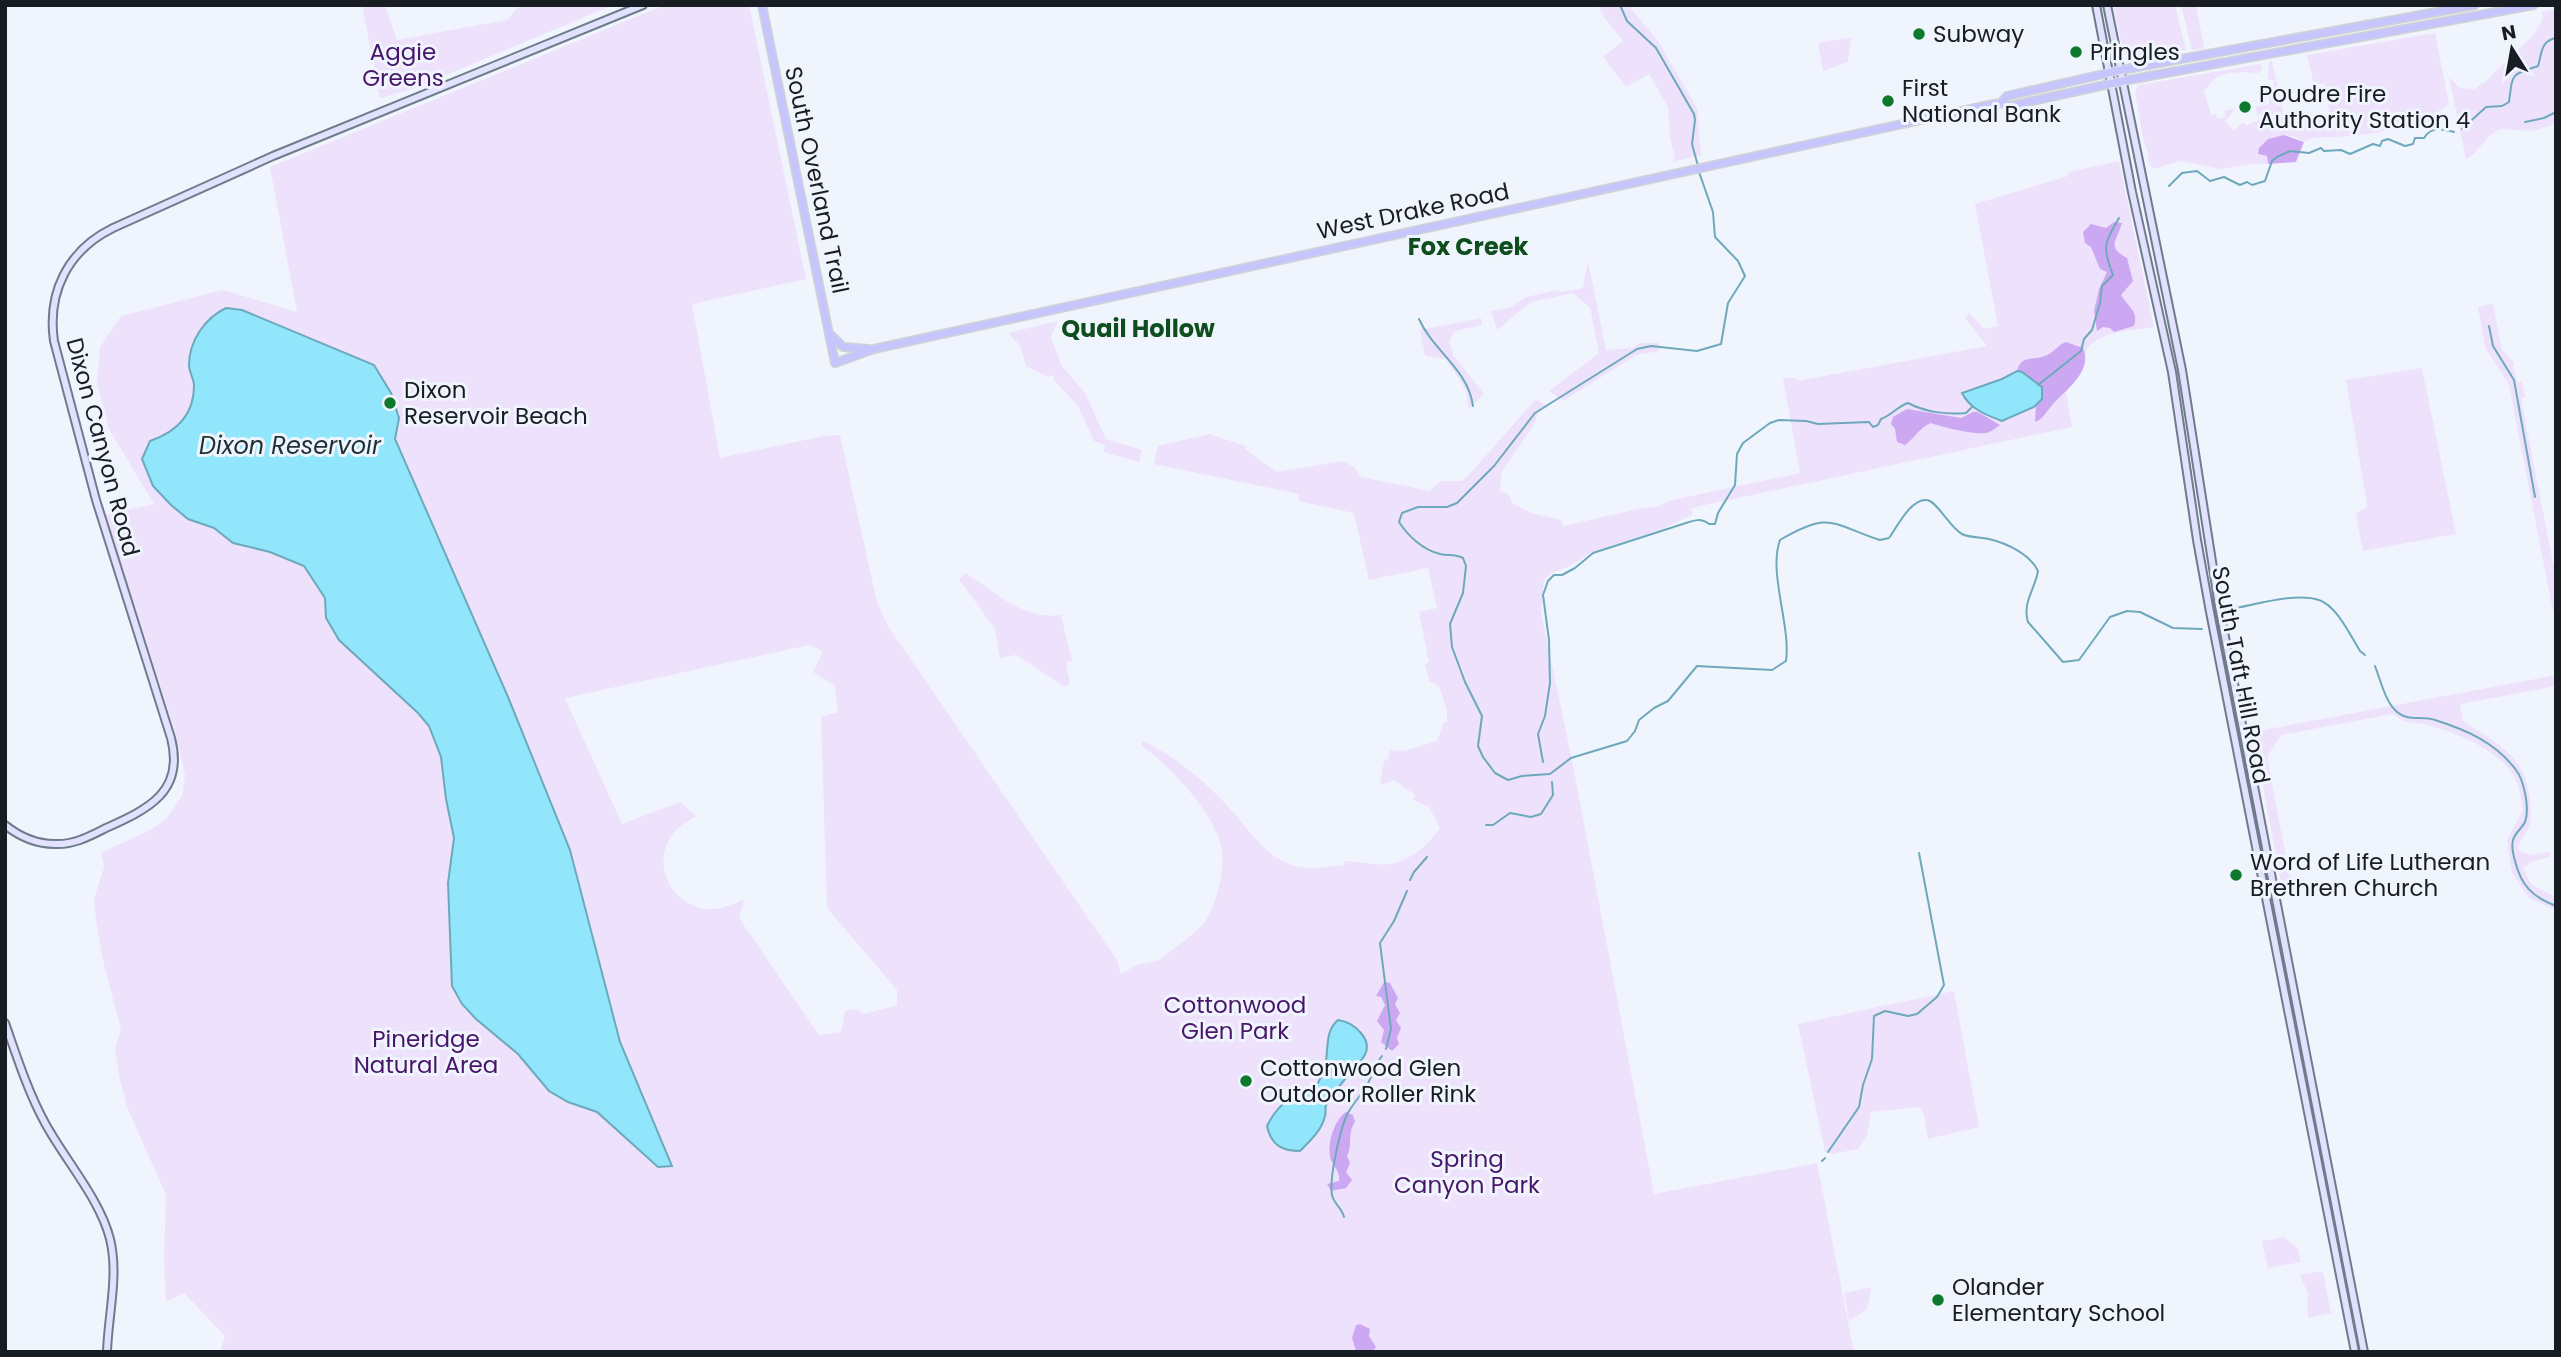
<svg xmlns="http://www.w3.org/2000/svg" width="2561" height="1357" viewBox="0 0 2561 1357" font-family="Poppins,sans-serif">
<rect width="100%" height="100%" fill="#f0f5fd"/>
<path fill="#eee1fc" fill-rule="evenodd" d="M362,5h23l12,35 110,-20 13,-15h93l-200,84 -33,9z
M665,5h84l57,274 -114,25 28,154 104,-22 16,-1 37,167 11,24 229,334 4,14 15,-9 25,-5v-2c14,-10 41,-29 48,-43 9,-18 15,-44 13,-64 -5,-36 -53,-86 -81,-106l2,-4c30,14 58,37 81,61 25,25 42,62 82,66 12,1 26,-2 38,-3v-4c15,0 31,5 46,3 20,-3 39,-20 50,-36l-11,-21 -16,-7 2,-5 -21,-15 -14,5 4,-24 4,-1 2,-10 14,1 33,-10 7,-19h3v-12l-8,-24 -10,-5 -4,-17 4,-2 -10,-50 18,-4 -9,-40 -59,12 -15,-67 -56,-12 1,-7 -145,-30 4,-18 51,-12 37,12 -1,3 32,23 67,-11 11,7 6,9 68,14 12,-10h20l6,-4 69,-78 12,8 -9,5 -6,14 -31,45 -2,19 9,5 3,8 19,10 30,7 2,6 80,-18 13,-1 16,-7 128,-27 -17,-95h13l1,3 190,-35 -22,-28 4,-5 15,16 14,-3 -23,-122 93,-28v-4l51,-11 35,166c-21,4 -60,3 -69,27 -6,19 -7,22 -19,39l6,34 -381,81 1,7 -30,14 -70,23 -24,15 -15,5 -9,8 -3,32 31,148 82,434 163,-31 37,189h-1634l5,-16 -41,-43 -18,9 -2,-42 2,-65 -39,-88 -7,-27 -5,-32 6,-18 -18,-70 -7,-39 -2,-22 10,-32 -3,-14 53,-25 13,-10 15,-22 3,-21 -10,-44 -70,-216 49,-11 -45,-75 -12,-46 3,-36 21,-31 102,-26 74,22 -27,-145zM809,645l14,6 -10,21 22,14 3,26 -17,5 6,191 70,82v15l-33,9 -9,-5 -10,2 -4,21 -22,3 -80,-117 5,-19c-14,7 -31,14 -47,8 -33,-11 -46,-53 -19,-79 5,-4 12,-8 18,-12l-16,-14 -58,22 -57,-126z
M1598,5h30l30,36 39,67 4,47 -29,7 3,-5 -5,-18 -2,-32 -19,-33 -23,13 -23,-30 20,-16 -19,-24z
M2113,5h62l11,45 -59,9 -4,-9z
M2181,5h15l8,43 -12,2z
M2556,9v115l-25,7 -30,-2 -11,6 -16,19 -8,5 -17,-82 11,11 15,1 7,-6 1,1 51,-50 9,-15 -1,-7z
M2435,33l14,71c-30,23 -76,31 -113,33 -12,1 -22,-2 -32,5 -19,-13 -34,-5 -46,12l9,2 1,8h-17l-30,5 -41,-8 -27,8 -6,-9 2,-5 -6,-16 -8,-47 4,-7 122,-21 1,6 -3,3c-16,-1 -45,-4 -51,15l-4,2 7,25 5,-1 1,5 9,-2 -2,-6 12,-3 -11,13 9,10 9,-9 3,3 17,-6 -2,-4 -4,-1 -2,-7 14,-3v-6h5v-18h-6l1,-18 3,-1 14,64 44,-8 -5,-34 -11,2 -7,-30z
M1846,38h5l-3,24 -25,9 -5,-28z
M1588,261l18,89 27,-2 6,-5h20l1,8 -24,4 -73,46 -14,-10 50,-38 -9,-45 -17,-15 -42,9 -34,28 -6,-19 20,-4 15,-10 33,-7 2,2 22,-4z
M2493,304l9,46 13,14 -2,1 4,17h5l3,15 -4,2 35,179v49l-47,-242 -24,-38 -7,-40z
M1481,318l1,7 -27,6 -6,10 5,15 30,38 -15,15 -3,-19 -20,-31 -21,-3 -5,-26z
M1058,321l-7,16 10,28 24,28 21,46 36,11 -3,12 -36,-10 2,-7 -11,-4 -16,-35 -24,-26 1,-3 -4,-2 -3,2 -22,-11 -5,-19 -13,-14z
M2422,368l34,166 -93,17 -7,-37 11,-7v-3l-21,-124z
M966,573c29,19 58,48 95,42l11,46 -6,2 4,20 -5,4 -49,-32 -16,3 -5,-29 -36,-50z
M2556,675v11l-96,18 3,17c29,20 59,31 65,69 2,11 4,22 2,33 -2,9 -10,16 -12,25l2,3 10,4 20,-3v5l-17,4 -10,7 8,16 25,13v13l-27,-12 -17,-25 -5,-33 16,-30c-2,-9 -3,-19 -6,-27 -12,-32 -63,-52 -94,-59 -17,-3 -15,1 -30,-10l-112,21 -14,22 25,131 -10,1 -29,-157z
M1954,991l25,136 -51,12 -4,-24 -5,-8 -48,5 -4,24 -9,13 -26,5 -7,-2 -27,-128z
M2283,1237l15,11 3,14 -33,6 -6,-27z
M2323,1271l8,42 -23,5 -1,-21 2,-1 -9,-21z
M1872,1287l-5,22 -18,12 -5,-28z"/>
<path fill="#cda8f2" d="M2284,135l20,7 -8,20 -28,2 -1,-8 -9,-2 1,-6 9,-9z
M2114,222l8,1c-5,18 -16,24 5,35l6,23 -12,14c7,12 18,16 13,31l-20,6 -4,-4 -7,-1 -6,4 -3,-20 5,-22 8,-17 -7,-3 -9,-22 -6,-4 -2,-11 8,-8 15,4z
M2066,342l17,6c10,23 -16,41 -29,55 -6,6 -11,17 -19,19l1,-17 6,-6 -20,-27 -5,-1c4,-18 19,-9 32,-17 7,-4 9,-9 17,-12z
M1907,409l54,9 12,-6h5l22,13c-4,3 -9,7 -14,8 -10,2 -45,-6 -55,-10 -12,5 -16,15 -26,22l-8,-3 -2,-13 -4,-5 2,-7z
M1384,982l6,1 8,15 -3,6 5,9 -4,7 5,8 -4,10 2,6 -7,7 -11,-9 3,-12 -7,-9 8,-16 -4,-8 -5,-1z
M1346,1112l7,3 2,7c-8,11 -2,24 -8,34l3,7 -4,9 6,8 -6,8 -15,3 -4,-7 12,-3c1,-10 -4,-12 -8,-21 -5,-14 3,-40 15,-48z
M1360,1324l10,5 -1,7 7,11 -4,5 -16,-1 -4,-13 4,-13z"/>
<path fill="#91e6fc" stroke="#6da9bb" stroke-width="2" d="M226,308l16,2 132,55 17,28 8,25 -4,21 113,258 62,153 50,192 52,124 -14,1 -61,-55 -29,-10 -19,-11 -31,-37 -42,-35 -14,-15 -10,-18 -4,-103 6,-45 -8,-39 -5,-42 -12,-31 -11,-13 -79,-73 -13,-22 -1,-20 -21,-32 -34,-14 -37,-9 -19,-15 -26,-9 -17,-14 -18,-19 -11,-27 8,-18c26,-9 44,-26 44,-55 0,-7 -5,-14 -5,-21 0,-24 16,-47 37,-57z
M2017,371l5,1 20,15v12l-8,8 -32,14c-16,-6 -32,-12 -40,-28l40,-14z
M1338,1020c9,1 16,5 23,13 15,18 -2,29 -12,41 -4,5 -21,27 -23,31 -1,3 0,9 -1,11 -3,14 -15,25 -25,35 -18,0 -29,-6 -33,-25 5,-10 11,-19 20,-25 11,-6 26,-8 32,-20 2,-4 5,-11 6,-15 4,-14 -1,-35 13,-46z"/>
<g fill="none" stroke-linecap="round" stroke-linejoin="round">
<path stroke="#6da9bb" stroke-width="2" d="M1620,5l7,16 29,27 38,66 1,6 -3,24 6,22
M2525,122l19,-4 12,-6
M2462,129l24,-22 16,-1 7,-4c4,-29 1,-27 29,-36 4,-12 2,-25 18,-28
M1699,172l14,40 2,25 23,24 7,15 -17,27 -7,41 -24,7 -46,-5 -14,3 -102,64 -41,53 -37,37 -10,4h-29l-16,6 -3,9c9,14 24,28 41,32 8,2 15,0 23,4l3,8 -3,27 -13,31 2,23 13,35 17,34 -4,30 5,11 12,16 13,7 14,-4 28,-2 21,-16 56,-17 8,-10 4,-11 15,-12 14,-7 29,-35 75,4 14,-9c5,-36 -18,-88 -6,-121 51,-30 51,-16 100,0l9,-2c8,-11 22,-40 38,-38 10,1 23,28 35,34 8,4 18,3 27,5 17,4 41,15 49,32 -3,18 -16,32 -10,51l35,40 16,-2 31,-43 17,-6 13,1 33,16 29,1
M2169,186l13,-13 15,-2 13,10 14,-4 16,8 7,-3 5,3 13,-4 7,-20 5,-4 13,-6 19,2 12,-5 3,3 17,-1 9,4 23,-10 7,2 2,-5 6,-2 17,7 8,-2 2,-6h9c7,-12 19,-9 30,-6
M1419,319c14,32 49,50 54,87
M2489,326l4,20 21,34 21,117
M2038,385l43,-34 3,-12 8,-9 8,-27 2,-17 11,-11c-11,-28 -9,-31 6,-57
M2231,609c24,-4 65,-17 88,-9 18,6 31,35 41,51l5,4
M2375,666c5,13 10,34 20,44 13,13 26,5 40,10 32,10 61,23 81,50 8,10 14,39 9,52 -3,6 -10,11 -12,18 -2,7 0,14 2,21 6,24 17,36 41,45
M1543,762l-5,-28 7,-18 5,-33 -1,-43 -6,-45 5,-14 6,-6h8l13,-7 18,-15 93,-30c9,-3 15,-5 23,1h6l3,-11 17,-28 2,-31 6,-11 27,-20 9,-3 27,1 12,3 51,-2 4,5 5,-2 3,-6c11,-4 17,-13 27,-16 17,9 39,12 58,10l6,-6
M1486,825h7l17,-12 21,4 10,-3 12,-19 -1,-13
M1410,880l4,-8 13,-15
M1386,1049l5,-20 -11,-86 14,-22 13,-30
M1828,1152l31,-45 4,-22 9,-26 2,-43 11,-5 23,5 9,-2 20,-17 7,-12 -25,-132
M1822,1161l3,-3
M1344,1217c-2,-9 -8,-11 -11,-19 -6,-13 7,-67 13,-81 5,-12 15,-21 21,-32 6,-10 8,-20 15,-29"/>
<g stroke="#707b8c" stroke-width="10">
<path id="secondary" d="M2096,5l36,187 40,180 25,168 13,72 145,740
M2107,5l75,365 37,236 145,746
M5,825c15,12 31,19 50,19 19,1 35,-8 51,-16 42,-19 79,-36 65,-90l-75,-238 -42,-159c-7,-49 14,-91 59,-113l160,-72 370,-151
M5,1023c12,34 23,69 40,100 20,37 55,76 65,116 9,36 -2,77 -3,113"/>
</g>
<g stroke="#d1d2d3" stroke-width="10">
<path id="primary" d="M762,5l73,358 39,-14 1115,-244 12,-2 6,-7 114,-26 354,-65
M2001,103l9,3 113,-25 411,-76
M831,335l12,12 26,2"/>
</g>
<use href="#secondary" stroke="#e3e2fe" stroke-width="6"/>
<use href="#primary" stroke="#c7c5fd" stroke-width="7"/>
</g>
<g fill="#0d792d" stroke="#f0f5fd" stroke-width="2.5">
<circle cx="1919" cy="34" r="7"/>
<circle cx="2076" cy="52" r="7"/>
<circle cx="1888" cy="101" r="7"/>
<circle cx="2245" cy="107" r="7"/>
<circle cx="390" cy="403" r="7"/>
<circle cx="2236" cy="875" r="7"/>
<circle cx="1246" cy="1081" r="7"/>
<circle cx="1938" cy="1300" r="7"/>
</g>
<g text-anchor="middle" stroke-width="6" stroke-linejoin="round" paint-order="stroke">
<g font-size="23" fill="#181c23" stroke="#f0f5fd" text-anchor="start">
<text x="1933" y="42">Subway</text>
<text x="2090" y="60">Pringles</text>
<text x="1902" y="96">First<tspan x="1902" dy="26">National Bank</tspan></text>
<text x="2259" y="102">Poudre Fire<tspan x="2259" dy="26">Authority Station 4</tspan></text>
<text x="404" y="398">Dixon<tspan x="404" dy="26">Reservoir Beach</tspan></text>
<text x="2250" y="870">Word of Life Lutheran<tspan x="2250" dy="26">Brethren Church</tspan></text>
<text x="1260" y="1076">Cottonwood Glen<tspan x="1260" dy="26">Outdoor Roller Rink</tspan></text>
<text x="1952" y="1295">Olander<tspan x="1952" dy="26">Elementary School</tspan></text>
</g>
<g font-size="23" fill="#47156a" stroke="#f0f5fd">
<text x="403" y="60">Aggie<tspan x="403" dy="26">Greens</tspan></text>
<text x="1235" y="1013">Cottonwood<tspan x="1235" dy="26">Glen Park</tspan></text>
<text x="426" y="1047">Pineridge<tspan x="426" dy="26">Natural Area</tspan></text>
<text x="1467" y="1167">Spring<tspan x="1467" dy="26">Canyon Park</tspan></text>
</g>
<g font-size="23" fill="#181c23" stroke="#f0f5fd">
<text transform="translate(817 180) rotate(78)" y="8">South Overland Trail</text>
<text transform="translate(1413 211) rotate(-12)" y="8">West Drake Road</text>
<text transform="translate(103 447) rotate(75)" y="8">Dixon Canyon Road</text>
<text transform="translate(2241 675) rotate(79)" y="8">South Taft Hill Road</text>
</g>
<g font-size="24" font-weight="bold" fill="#0e4e1e" stroke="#f0f5fd">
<text x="1468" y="255">Fox Creek</text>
<text x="1138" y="337">Quail Hollow</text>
</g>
<g font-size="24" font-style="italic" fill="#1c3036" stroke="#f0f5fd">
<text x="290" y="454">Dixon Reservoir</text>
</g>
</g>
<rect width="2561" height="1357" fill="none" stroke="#181c23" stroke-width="14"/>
<g transform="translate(2512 49) rotate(349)" stroke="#f0f5fd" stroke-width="5" paint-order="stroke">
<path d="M0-5L12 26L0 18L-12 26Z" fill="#181c23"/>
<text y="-10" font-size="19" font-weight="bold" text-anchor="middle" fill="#181c23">N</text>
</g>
</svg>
